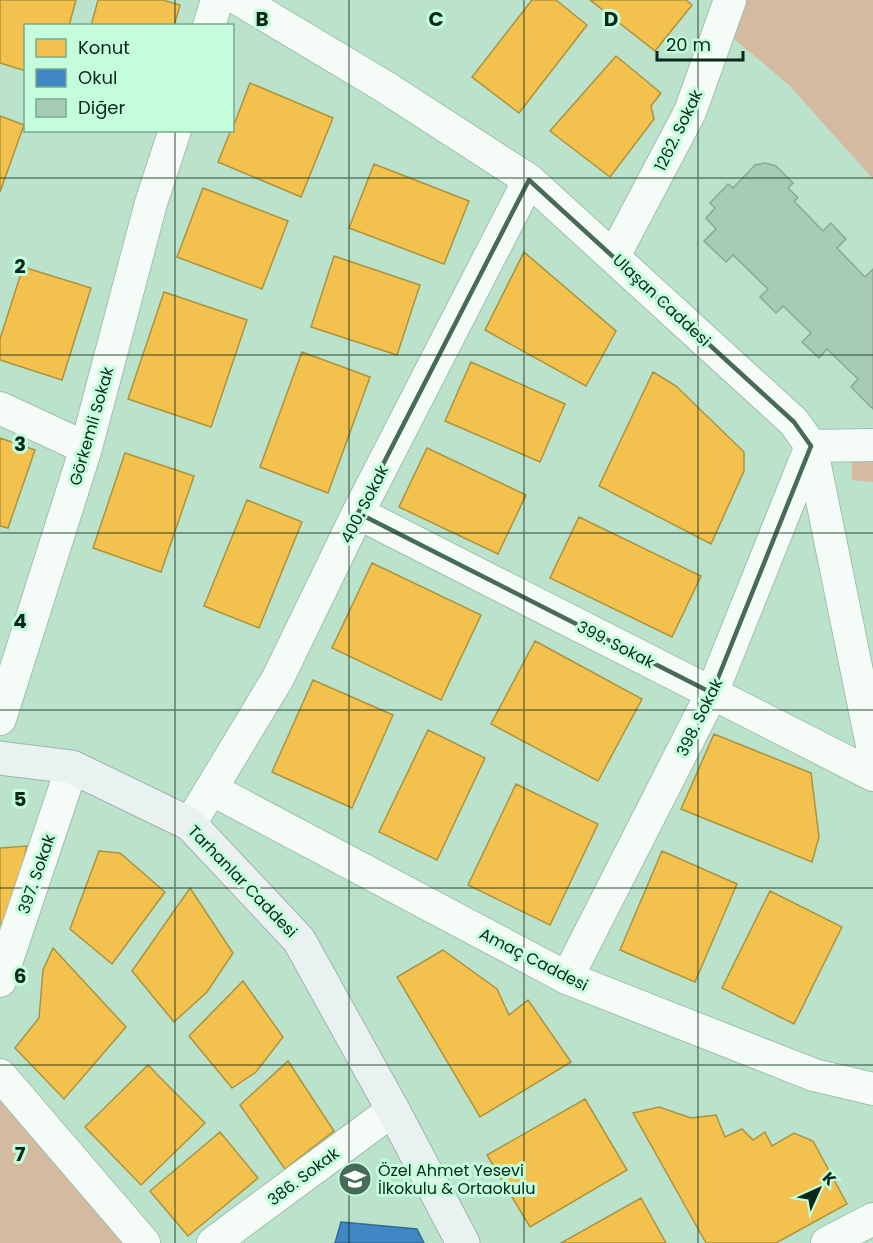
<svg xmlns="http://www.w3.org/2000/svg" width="873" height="1243" viewBox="0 0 873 1243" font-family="Poppins,sans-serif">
<rect width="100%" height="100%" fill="#bbe3cc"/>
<path fill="#d4baa0" d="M746,0h127v179l-84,-94 -56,-47z
M873,458v24l-21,-2v-21z
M0,1087l132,156h-132z"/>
<path fill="#f2c14e" stroke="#ac933e" stroke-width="1.5" d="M0,0h76l-7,26h-43v45l-26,-8z
M98,0h65l17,5 -6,21h-83z
M532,0h24l31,25 -68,88 -47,-36z
M590,0h96l6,5 -37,46z
M616,56l45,37 -10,13 3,13 -44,58 -60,-46z
M250,83l83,35 -32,79 -83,-35 13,-32h1z
M0,116l24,9 -24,67z
M374,164l95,37 -25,63 -95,-36z
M203,188l85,33 -26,68 -85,-32z
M524,252l92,79 -30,55 -101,-56z
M334,256l86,29 -23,70 -86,-28z
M23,267l68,21 -29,92 -62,-20v-21z
M164,292l83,28 -36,107 -83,-28z
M302,352l68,25 -42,116 -68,-26z
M471,362l94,42 -25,58 -95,-41z
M653,372l23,14 68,66v19l-33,73 -112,-58z
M0,438l35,12 -27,78 -8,-2z
M427,448l99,47 -28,59 -99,-47z
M125,453l69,23 -33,96 -68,-24z
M247,500l55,22 -43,106 -55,-22z
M579,517l122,59 -29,61 -122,-59z
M372,563l109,52 -40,85 -109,-52z
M535,641l107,58 -44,82 -107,-57z
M313,680l80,35 -41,93 -80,-36z
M428,730l57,28 -48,102 -58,-28z
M714,734l97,39 8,64 -7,25 -131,-53z
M516,784l82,40 -48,101 -82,-40z
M27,846l-18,80 -9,-2v-76z
M99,851l21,2 45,39 -53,72 -42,-35z
M662,851l75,33 -42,98 -75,-32z
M190,888l43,65 -26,39 -33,30 -42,-51z
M770,891l72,36 -48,97 -72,-36z
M53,948l73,79 -62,72 -49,-51 24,-30 4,-48z
M443,950l54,39 12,26 19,-15 43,62 -91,55 -83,-140z
M243,981l40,56 -27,35 -24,16 -43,-52z
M288,1061l46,70 -49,38 -45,-64z
M148,1065l57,58 -64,62 -56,-58z
M585,1099l42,71 -97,57 -43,-72z
M659,1107l32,11 25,-3 9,22 17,-8 11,11 12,-8 7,14 22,-13 19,8 34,63 -71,39h-70l-73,-130z
M220,1132l38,46 -70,58 -38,-45z
M641,1198l25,45h-105z"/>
<path fill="#3f88c5" stroke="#2f6c92" stroke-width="1.5" d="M341,1222l76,7 7,14h-89z"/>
<path fill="#a6ccb7" stroke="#89a998" stroke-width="1.5" d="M765,163l11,3 17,17 -5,5 10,10 -4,3 29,30 8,-8 15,16 -9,9 28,29 8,-8v140l-22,-22 7,-8 -31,-30 -8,9 -17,-16 9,-9 -28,-27 -7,7 -16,-16 8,-8 -35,-34 -7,7 -22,-21 12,-12 -10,-11 9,-10 -5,-5 18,-19 5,4 22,-23z"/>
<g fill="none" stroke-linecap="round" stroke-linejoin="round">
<g stroke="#a0c0ae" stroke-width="34">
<path id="minor" d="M240,0l142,85 147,95 265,242 17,24 62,304
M209,26l8,-26
M614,256l76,-144 40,-112
M0,408l86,40
M358,513l515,262
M0,719l86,-271 65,-245 24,-73
M211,789l356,189 247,97 59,14
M190,824l88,-146 80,-165 171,-333
M567,978l145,-285 99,-247 62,-1
M0,981l72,-214
M0,1075l144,168
M213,1243l180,-133
M827,1243l46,-24"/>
</g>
<g stroke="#9fb4ae" stroke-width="35">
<path id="major" d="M0,758l72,9 118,57 109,116 94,170 70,133"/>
</g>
<use href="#minor" stroke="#f5fbf7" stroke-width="32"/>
<use href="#major" stroke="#eaf1f1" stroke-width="33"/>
</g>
<path fill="none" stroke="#486a58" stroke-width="4.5" stroke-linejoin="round" d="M529,180l265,242 17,24 -99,247 -354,-180z"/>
<path fill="none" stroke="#0a291a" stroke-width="1.5" stroke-opacity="0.55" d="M175,0v26M349,0v1243M524,0v1243M698,0v1243M175,130v1113M0,178h873M0,355h873M0,533h873M0,710h873M0,888h873M0,1065h873"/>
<defs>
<g id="school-disc" transform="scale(1.725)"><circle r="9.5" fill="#486a58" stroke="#c3fddc"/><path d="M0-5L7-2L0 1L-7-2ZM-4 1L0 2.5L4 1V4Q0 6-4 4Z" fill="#fff"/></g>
</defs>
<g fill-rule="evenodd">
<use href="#school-disc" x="355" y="1179"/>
</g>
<g text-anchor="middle" stroke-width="6" stroke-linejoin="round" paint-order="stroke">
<g font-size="16" fill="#0a291a" stroke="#c3fddc">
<text transform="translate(678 130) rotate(-64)" y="6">1262. Sokak</text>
<text transform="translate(662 300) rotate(43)" y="6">Ulaşan Caddesi</text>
<text transform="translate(91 426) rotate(-74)" y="6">Görkemli Sokak</text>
<text transform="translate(364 504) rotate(-63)" y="6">400. Sokak</text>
<text transform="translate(616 644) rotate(27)" y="6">399. Sokak</text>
<text transform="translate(699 717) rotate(-64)" y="6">398. Sokak</text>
<text transform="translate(36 874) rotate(-71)" y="6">397. Sokak</text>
<text transform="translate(243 881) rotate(46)" y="6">Tarhanlar Caddesi</text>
<text transform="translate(534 959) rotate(27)" y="6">Amaç Caddesi</text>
<text transform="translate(303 1176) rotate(-37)" y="6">386. Sokak</text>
</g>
<g font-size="16" fill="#0a291a" stroke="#c3fddc" text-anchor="start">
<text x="378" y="1176">Özel Ahmet Yesevi<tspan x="378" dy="18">İlkokulu &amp; Ortaokulu</tspan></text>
</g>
</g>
<g font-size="20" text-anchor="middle" font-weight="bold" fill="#0a291a" stroke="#c3fddc" stroke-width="6" stroke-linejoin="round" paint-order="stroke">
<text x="262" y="26">B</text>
<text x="436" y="26">C</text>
<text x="611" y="26">D</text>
<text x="20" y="273">2</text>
<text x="20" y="451">3</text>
<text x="20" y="628">4</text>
<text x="20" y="806">5</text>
<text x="20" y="983">6</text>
<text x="20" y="1161">7</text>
</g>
<rect x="24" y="24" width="210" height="108" fill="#c3fddc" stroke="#79a88e" stroke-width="1.5"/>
<rect x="36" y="39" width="30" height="18" fill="#f2c14e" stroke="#79a88e" stroke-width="1.5"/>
<text x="78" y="54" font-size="18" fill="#0a291a">Konut</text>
<rect x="36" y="69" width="30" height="18" fill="#3f88c5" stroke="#79a88e" stroke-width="1.5"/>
<text x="78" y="84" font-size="18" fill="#0a291a">Okul</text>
<rect x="36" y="99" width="30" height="18" fill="#a6ccb7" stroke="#79a88e" stroke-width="1.5"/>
<text x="78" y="114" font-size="18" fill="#0a291a">Diğer</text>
<g transform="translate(819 1189) rotate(45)" stroke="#c3fddc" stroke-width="4.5" paint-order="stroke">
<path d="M0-4.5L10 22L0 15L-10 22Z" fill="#0a291a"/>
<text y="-9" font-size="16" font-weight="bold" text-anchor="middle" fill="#0a291a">K</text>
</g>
<path d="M657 51v9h86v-9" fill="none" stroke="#0a291a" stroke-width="3"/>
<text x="666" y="51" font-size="18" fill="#0a291a" stroke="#c3fddc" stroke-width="4.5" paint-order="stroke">20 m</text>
</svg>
